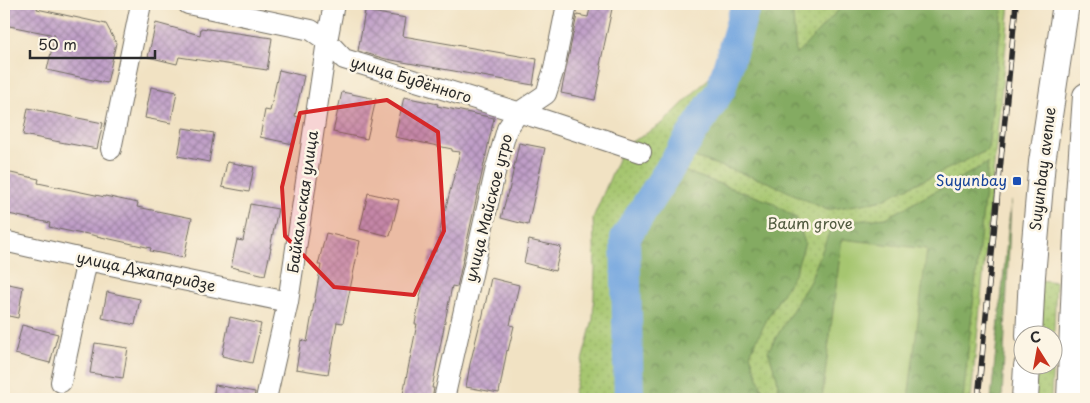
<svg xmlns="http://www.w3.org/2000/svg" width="1090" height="403" viewBox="0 0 1090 403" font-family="'Playpen Sans',sans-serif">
<defs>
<pattern id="grass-dots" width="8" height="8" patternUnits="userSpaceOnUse" patternTransform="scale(1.25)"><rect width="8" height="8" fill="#a6c66f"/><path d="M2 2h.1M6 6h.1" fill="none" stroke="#8faa60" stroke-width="1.8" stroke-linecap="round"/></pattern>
<pattern id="forest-crowns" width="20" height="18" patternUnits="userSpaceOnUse" patternTransform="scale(1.25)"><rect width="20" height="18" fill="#84ab62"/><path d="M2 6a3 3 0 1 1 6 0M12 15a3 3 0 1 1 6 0" fill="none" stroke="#6c8b51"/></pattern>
<pattern id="building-cross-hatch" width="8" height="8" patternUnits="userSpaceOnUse" patternTransform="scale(1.25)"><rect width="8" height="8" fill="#c09fc8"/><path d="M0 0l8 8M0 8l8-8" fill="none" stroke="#9c82a3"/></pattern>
</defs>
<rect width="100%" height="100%" fill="#fcf5e5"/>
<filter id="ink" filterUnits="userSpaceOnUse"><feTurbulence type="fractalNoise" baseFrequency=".02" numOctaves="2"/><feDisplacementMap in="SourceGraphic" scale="10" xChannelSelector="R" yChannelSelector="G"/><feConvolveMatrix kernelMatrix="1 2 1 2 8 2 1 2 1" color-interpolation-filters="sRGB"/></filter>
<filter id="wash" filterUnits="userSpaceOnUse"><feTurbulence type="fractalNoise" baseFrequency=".0096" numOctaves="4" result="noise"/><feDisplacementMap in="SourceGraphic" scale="20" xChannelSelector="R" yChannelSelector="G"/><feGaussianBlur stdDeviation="1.12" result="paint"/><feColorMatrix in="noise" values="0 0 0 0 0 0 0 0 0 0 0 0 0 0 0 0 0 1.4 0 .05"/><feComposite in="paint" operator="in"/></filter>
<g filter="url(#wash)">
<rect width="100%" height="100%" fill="#f1e2c3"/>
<path fill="url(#grass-dots)" stroke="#68784d" d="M731,4h279l-39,395h-399l21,-80 2,-49 -2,-52 31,-73 15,-7 24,-15 47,-46 19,-26 5,-29z
M1040,280l16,2 -5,117h-17l2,-33h16v-30l-15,-1z"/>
<path fill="url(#forest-crowns)" stroke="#586b46" d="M757,4h35l4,51 48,-51h159l-15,146 -109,51 -52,9 -57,-27 -79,-27 38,-60z
M988,163l-25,236h-55l18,-150 -84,-10 -20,160h-43l-2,-22 -9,-26 42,-70 23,-58 53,-5z
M678,169l93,33 25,16 9,25 -10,30 -27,44 -18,37 13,38 -7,7h-117l-5,-155z
M1011,201l-9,198h-11z"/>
<path fill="#a6c66f" stroke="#68784d" d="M842,239l85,10 -19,150h-86z"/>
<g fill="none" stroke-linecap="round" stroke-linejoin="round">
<path stroke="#73a6df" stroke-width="30" d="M629,399l-4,-161 96,-149 25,-85"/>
</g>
<g id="blocks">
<path fill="url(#building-cross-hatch)" d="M6,4h32l-1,5 69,15 10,19 -9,40 -60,-13 8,-35 -51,-10v-8z
M591,4h22l-13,61 2,1 -7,34 -34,-7 16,-78 11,2z
M365,11l41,7 -3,18 134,23 -4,26 -147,-26 -28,-8z
M156,23l44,12 1,-7 71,10 -5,32 -88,-13 -2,7 -29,-7z
M279,70l25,6 -9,40 4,1 -6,27 -33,-7 5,-27 5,1z
M151,87l26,5 -6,31 -26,-5z
M342,92l34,7 -9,40 -34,-7z
M404,97l34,7 -1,2 57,12 -37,169 -5,-1 -20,102h2l-2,11h-30l15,-75h-2l5,-27 11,-46 5,1 8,-41h1l15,-59 -8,-1v-2l-57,-12z
M28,108l75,15 -6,26 -74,-14z
M183,128l31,5 -5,29 -31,-6z
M519,143l26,5 -17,77 -27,-7 7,-27h1z
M227,162l27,5 -5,25 -27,-5z
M6,172l33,7 -1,4 67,14v-1l33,7 -1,4 55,11 -8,40 -34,-7 1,-3 -68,-15 -1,1 -33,-7 1,-4 -46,-10v-33z
M368,193l31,7 -9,36 -30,-7z
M250,204l28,5 -8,39h1l-6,27 -34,-8 6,-27 6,1z
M326,233l34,8 -17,82 -6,-1 -9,52 -32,-5 5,-29 6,2 14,-77h-3z
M529,240l32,7 -6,24 -31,-8z
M491,278l28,7 -9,40 4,1 -6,25 -1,-1 -8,43 -33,-6 4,-23 11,-45h1z
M4,283l19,4 -5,31 -14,-3z
M107,292l33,7 -5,26 -33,-7z
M230,317l31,7 -9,39 -30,-7z
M22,325l36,9 -8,29 -35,-9z
M95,343l33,5 -5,30 -33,-5z
M215,385l40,7 -1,7h-41z"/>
</g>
</g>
<g filter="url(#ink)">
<use href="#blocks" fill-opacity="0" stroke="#706b60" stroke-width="1"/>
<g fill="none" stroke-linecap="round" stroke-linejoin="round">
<g stroke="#706b60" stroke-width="22">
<path id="minor" d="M188,4l123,26 16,11 17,18 200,61 97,32
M111,149l30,-145
M4,241l83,19 201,42
M61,382l26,-122
M266,399l22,-97 39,-261 7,-37
M444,399l52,-231 11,-39 11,-16 28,-19 8,-25 13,-65"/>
</g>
<g stroke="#706b60" stroke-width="28">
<path id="major" d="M1029,336l3,-60 10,-114 24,-158
M1025,399l2,-33
M1070,399l8,-189 8,-114"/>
</g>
<use href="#minor" stroke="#fff" stroke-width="20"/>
<use href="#major" stroke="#fff" stroke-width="26"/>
<g stroke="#2b2b2b" stroke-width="5.5">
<path id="rail" d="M978,399l38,-395"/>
</g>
<use href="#rail" stroke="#fcf5e5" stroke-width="4" stroke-dasharray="11" stroke-linecap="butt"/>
</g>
</g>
<path fill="#d62828" fill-opacity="0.2" stroke="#d62828" stroke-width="4" stroke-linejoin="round" d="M387,100l51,32 6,99 -30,64 -80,-8 -49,-51 -3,-49 18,-74z"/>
<rect fill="#1a4fb4" stroke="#fcf5e5" stroke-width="2" x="1012" y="176" width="10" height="10" rx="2.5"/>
<g text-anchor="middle" stroke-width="5" stroke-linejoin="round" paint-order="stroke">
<g font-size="15" fill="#2b2b2b" stroke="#fcf5e5">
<text transform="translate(411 80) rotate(17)" y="5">улица Будённого</text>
<text transform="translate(1043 169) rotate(-83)" y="5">Suyunbay avenue</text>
<text transform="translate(303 202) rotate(-82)" y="5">Байкальская улица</text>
<text transform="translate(489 208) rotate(-76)" y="5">улица Майское утро</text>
<text transform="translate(146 272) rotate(12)" y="5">улица Джапаридзе</text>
</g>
<g font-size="15" fill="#164399" stroke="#fcf5e5" text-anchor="end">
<text x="1007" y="186">Suyunbay</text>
</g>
<g font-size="15" fill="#505a3f" stroke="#fcf5e5">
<text x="810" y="229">Baum grove</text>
</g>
</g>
<rect width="1090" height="403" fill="none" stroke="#fcf5e5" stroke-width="20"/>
<g transform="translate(1038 350) rotate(349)"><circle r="24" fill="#fcf5e5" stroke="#a8a49b"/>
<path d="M0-4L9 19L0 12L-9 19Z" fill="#c8321e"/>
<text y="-8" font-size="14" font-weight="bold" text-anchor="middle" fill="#2b2b2b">С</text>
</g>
<path d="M30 50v8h125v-8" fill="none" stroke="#2b2b2b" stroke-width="2.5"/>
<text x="38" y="50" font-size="15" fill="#2b2b2b" stroke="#fcf5e5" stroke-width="4" paint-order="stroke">50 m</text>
</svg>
